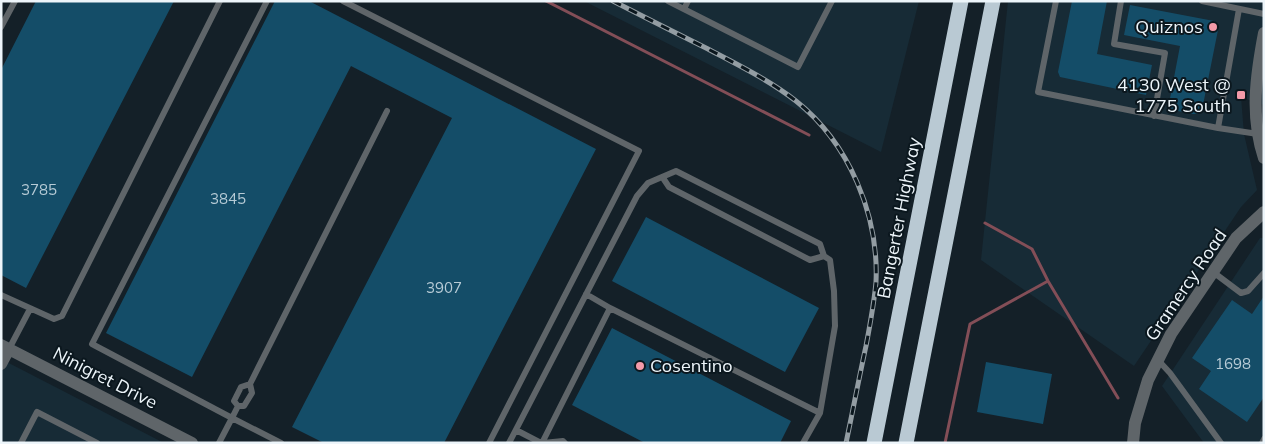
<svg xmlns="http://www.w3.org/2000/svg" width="1265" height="444" viewBox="0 0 1265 444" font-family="Mulish,sans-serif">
<rect width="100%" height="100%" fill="#142028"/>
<path fill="#172b36" d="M584,1h335l-38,151z
M1008,1h256v104l-23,-8 3,37 13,56 -16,17 -107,159 -153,-106z
M1260,238h4v205h-60l-42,-57z
M1,359l163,84h-163z"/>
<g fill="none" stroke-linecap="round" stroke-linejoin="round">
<path stroke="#834e57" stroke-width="3" d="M546,1l263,134
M985,223l47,26 16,32 70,117
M945,443l25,-119 78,-43"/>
</g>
<path fill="#144d68" d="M36,1h138l-148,287 -25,-13v-205z
M275,1h34l287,148 -152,294h-120l-32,-16 160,-309 -101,-52 -159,311 -86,-44z
M1072,1h35l-10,53 55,11 -6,30 -86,-18 -2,-5z
M1130,5l84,16 4,3v6l-16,80 -4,4h-5l-25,-5 12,-63 -56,-11z
M646,217l173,91 -34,64 -173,-91z
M1264,296v101l-17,25 -48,-33 12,-18 -19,-13 40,-58 20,14z
M612,328l179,93 -11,22h-135l-73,-38z
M986,362l66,12 -9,50 -66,-12z"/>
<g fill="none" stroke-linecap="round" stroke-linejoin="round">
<path stroke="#5f6569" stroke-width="6" d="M343,1l296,150 -150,292
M668,1l130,66 34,-66
M1056,1l-18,91 180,36 40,6
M1121,1l-7,43 51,9 -11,63
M1202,1l62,13
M684,9l4,-8
M1,27l14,-26
M1218,128l21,-119
M1213,272l28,21 7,-2 16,-18
M586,294l24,14 210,105
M1,295l53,24 8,-3 158,-315
M9,349l21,-40
M1158,360l12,13 51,70
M250,384l137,-273
M250,384l2,9 -8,13h-6l-4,-5 7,-14z
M238,406l-6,12 -140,-74 175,-343
M516,430l25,13
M21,443l16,-31 60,31
M219,443l13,-25 49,25
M509,443l128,-247 11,-13 28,-12 144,73 4,12 -14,4 -141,-73 -6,-9
M542,443l68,-135
M543,443l20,-2 2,2
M803,443l17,-30 15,-87 -1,-35 -4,-31 -6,-4
M1262,443l2,-4"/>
<path stroke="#5f6569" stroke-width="12" d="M1264,33c-8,42 -14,83 0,125
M1,345l191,98
M1,364l8,-15
M1133,443l2,-20 13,-43 23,-46 65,-96 28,-26"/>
<path stroke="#b9c9d3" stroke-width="15" d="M874,443l87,-442
M906,443l87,-442"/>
<g stroke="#939da3" stroke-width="5">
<path id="rail" d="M613,1c31,16 63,32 95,48 30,16 61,31 88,52 53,42 83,114 80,181 -2,22 -6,43 -10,64 -7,32 -13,64 -20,97"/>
</g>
<use href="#rail" stroke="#0b171e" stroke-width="3" stroke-dasharray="9" stroke-linecap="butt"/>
</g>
<g fill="#f39aa9" stroke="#0b171e" stroke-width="2">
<circle cx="1213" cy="27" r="5"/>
<rect x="1236" y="90" width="10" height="10" rx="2.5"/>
<circle cx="640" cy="366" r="5"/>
</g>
<g text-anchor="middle" stroke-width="4" stroke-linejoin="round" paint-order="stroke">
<g font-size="15" fill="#b7cbd6">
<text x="39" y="195">3785</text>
<text x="228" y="204">3845</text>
<text x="444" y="293">3907</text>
<text x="1233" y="369">1698</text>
</g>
<g font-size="18" fill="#edf5fa" stroke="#0b171e" text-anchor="end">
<text x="1203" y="33">Quiznos</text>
<text x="1231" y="91">4130 West @<tspan x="1231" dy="21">1775 South</tspan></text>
<text x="650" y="372" text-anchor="start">Cosentino</text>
</g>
<g font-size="18" fill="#edf5fa" stroke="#0b171e">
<text transform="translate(899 218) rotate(-79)" y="6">Bangerter Highway</text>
<text transform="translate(1186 285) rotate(-56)" y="6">Gramercy Road</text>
<text transform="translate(105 378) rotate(27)" y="6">Ninigret Drive</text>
</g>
</g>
<rect width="1265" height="444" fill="none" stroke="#edf5fa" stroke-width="5"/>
</svg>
